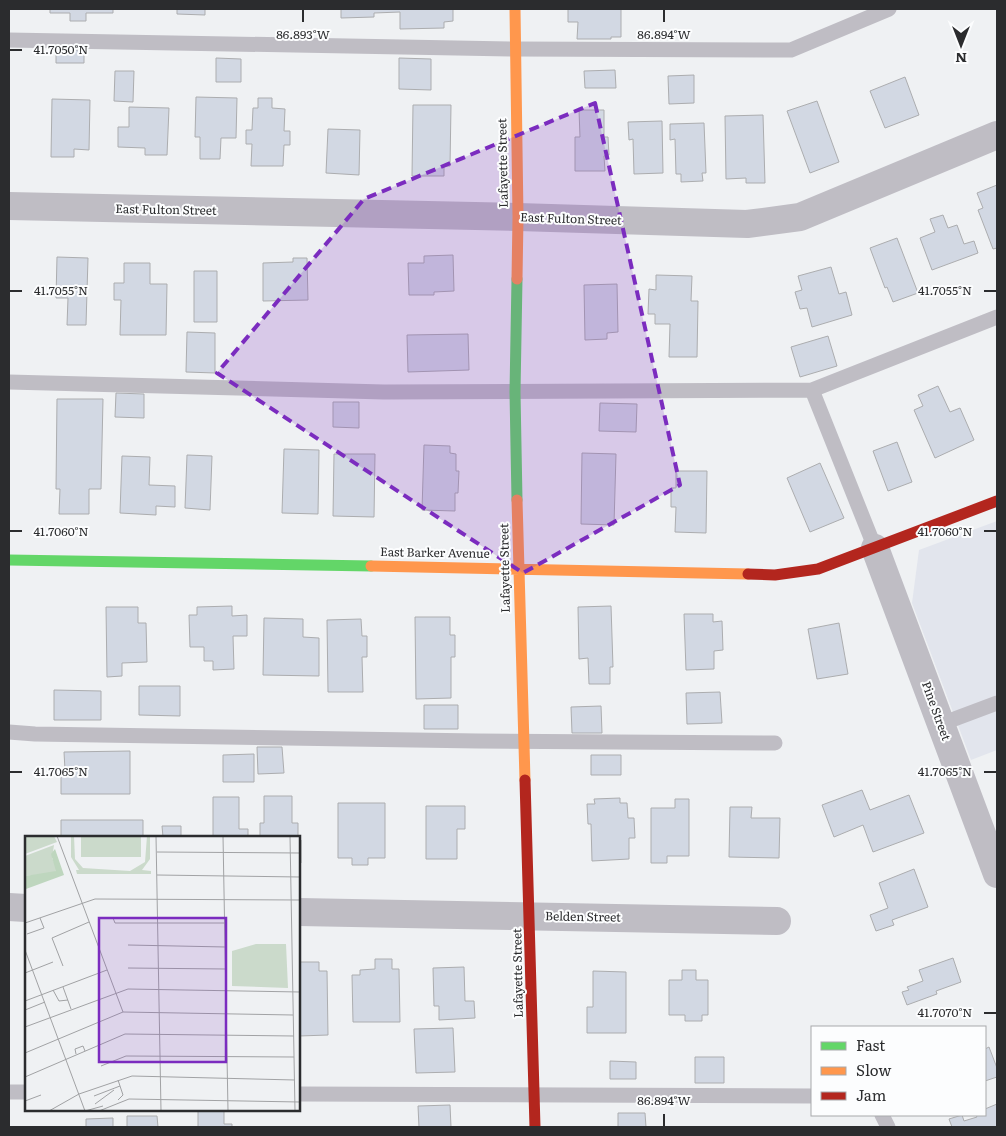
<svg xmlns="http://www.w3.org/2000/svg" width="1006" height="1136" viewBox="0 0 1006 1136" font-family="Literata,serif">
<rect width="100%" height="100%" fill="#eff1f3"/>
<path fill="#e2e5ed" d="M997,521v229l-26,10 -59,-157 7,-53z"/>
<path fill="#d2d8e3" stroke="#acadaf" d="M50,9h63v4h-27v8h-16v-8h-20z
M177,9h28v6l-28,-1z
M341,9h112v12l-9,1v6l-44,1v-17l-26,1v4l-33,1z
M568,9h53v28h-10v2h-34l1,-17h-10z
M56,50h28v13h-28z
M216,58l25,1v23h-25z
M399,58l32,1v31l-32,-1z
M615,70l1,18h-31l-1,-17z
M115,71h19l-1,31 -19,-1z
M694,75v28l-25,1 -1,-28z
M905,77l14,38 -34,13 -15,-37z
M196,97l41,1 -1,40h-15l-1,21h-20v-22h-5z
M258,98h14v10l13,1 -1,22h6v14h-6l-1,21h-32l1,-22h-6v-14h6l1,-22h5z
M52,99l38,1 -1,50 -15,-1v8h-23z
M817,101l22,61 -29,11 -23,-62z
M413,105h38l-1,61h-6v10h-32z
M129,107l40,1 -2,47h-22v-7l-27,-1v-20h11z
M579,110h25v27h4l1,18 -5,1 1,15h-30v-34h5z
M763,115l2,68h-19v-5l-20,1 -1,-63z
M662,121l1,52 -29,1 -1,-35 -4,1 -1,-18z
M704,123l2,50h-4l1,8 -22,1v-8h-5l-1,-35 -5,1v-16z
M328,129l32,1 -1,45 -33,-2z
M997,185v63l-4,1 -15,-39 5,-2 -6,-15z
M943,215l5,13 9,-3 7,19 10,-3 4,12 -46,17 -12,-32 15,-6 -5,-13z
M897,238l21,55 -25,9 -6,-15 -2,1 -15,-40z
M453,255l1,36 -20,1v3h-25l-1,-32h16v-7z
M57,257l31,1 -2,67h-19l1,-27h-12z
M293,258h14l1,42 -45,1v-38l30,-1z
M124,263h26v21h17l-1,51h-46l1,-35h-7v-17h10z
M831,267l8,27 7,-2 6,23 -40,12 -5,-19 -7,1 -5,-17 7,-2 -4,-14z
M194,271h23v51h-23z
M656,275l36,1 -1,25h7l-1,56h-28l1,-33h-15v-10h-7l1,-25 7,1z
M617,284l1,48 -11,1v6l-22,1 -1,-55z
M187,332l28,1v40l-29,-1z
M468,334l1,36 -61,2 -1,-37z
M828,336l9,30 -37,11 -9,-30z
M938,386l12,26 10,-4 14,32 -39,18 -21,-48 9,-4 -5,-11z
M116,393l28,1v24l-29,-1z
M57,399h46l-2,90h-12v25h-30l1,-25h-4z
M333,402h26v26l-26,-1z
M600,403l37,1 -1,28 -37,-1z
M897,442l15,40 -24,9 -15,-40z
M424,445l26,1v7l6,1v17h3l-1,22h-3v18l-33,-1z
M284,449l35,1 -1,64 -36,-1z
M582,453l34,1 -2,71 -33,-1z
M334,454h41l-1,63 -41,-1z
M187,455l25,1 -2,54 -25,-2z
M122,456l28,1 -1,28 26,1v21l-19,-1v9l-36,-2z
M820,463l24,55 -34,14 -23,-54z
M676,471h31l-1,62 -31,-1 1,-25h-5v-19h5z
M232,606v10l15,-1v21h-14l1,33 -21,1v-9h-9v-14h-14l-1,-32h8v-8z
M611,606l2,61h-3v17h-21l-1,-26 -9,1 -1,-52z
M106,607h32v16h8l1,39 -25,1v13l-15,1z
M684,614h29v8l9,-1 1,29 -9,1v18l-28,1z
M415,617h35v18h5v22h-4v41l-35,1z
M264,618l39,1v18l16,1v38l-56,-1z
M361,619l1,17h5v21h-5l1,35h-35l-1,-72z
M839,623l9,51 -31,5 -9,-50z
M139,686h41v30l-41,-1z
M54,690l47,1v29h-47z
M720,692l2,31 -35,1 -1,-31z
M424,705h34v24h-34z
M601,706l1,27h-30l-1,-26z
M257,747h25l2,26 -26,1z
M130,751v43h-69v-24h4l-1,-18z
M254,754v28h-31v-27z
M591,755h30v20h-30z
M862,790l8,20 39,-15 15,38 -51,19 -10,-27 -29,12 -12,-32z
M264,796h28v27h6v14h-38v-14h4z
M213,797h26v32h9v8h-35z
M620,798v5h7l1,15h6l1,20h-6v21l-37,2 -1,-37h-3l-1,-20h8l-1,-5z
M675,799h14v57h-22v7h-16v-55h24z
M338,803h47v55h-17v7h-16v-7h-14z
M426,806h39v23h-8v30h-31z
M730,807h22l-1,11h29l-1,40 -50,-1z
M61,820h82v17h-82z
M162,826h19v11h-18z
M299,840h2v23h-2z
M914,869l14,38 -36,13 2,5 -18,6 -6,-16 18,-7 -9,-25z
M953,958l8,24 -25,9 1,3 -30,11 -5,-13 7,-2 -2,-3 16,-6 -4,-11z
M375,959h17v10h7l1,53h-47l-1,-47h8v-5l15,-1z
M299,962h20v9h8l1,64 -29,1z
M464,967l1,34h9l1,17 -36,2v-14h-5l-1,-38z
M682,970h14v10h12v35h-6v6h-17v-6h-16v-35h13z
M593,971l33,1v61h-39v-26h6z
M453,1028l2,44 -39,1 -2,-44z
M989,1047l8,21v9l-12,4v-32z
M695,1057h29v26h-29z
M610,1061l26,1v17h-26z
M997,1104v23h-45l-3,-8 13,-4 2,6 13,-4 -1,-2h9v-6z
M450,1105l1,22h-32l-1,-21z
M198,1110h26v14h8v3h-34z
M618,1113h27l1,14h-28z
M127,1116h30l1,11h-31z
M113,1118v9h-27v-8z"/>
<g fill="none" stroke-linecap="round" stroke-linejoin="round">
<path stroke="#bfbdc4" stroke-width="15" d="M9,40l505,9 277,1 98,-41
M9,382l375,10 428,-2 185,-73
M812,390l63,158
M941,724l56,-21
M9,732l26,2 443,7 297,2
M9,1092h17
M299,1094l513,2
M882,1115l6,12"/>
<path stroke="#bfbdc4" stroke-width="28" d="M9,206l509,11 229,7 53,-7 197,-82
M875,548l122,326
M9,907l17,1
M299,912l478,9"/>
<path stroke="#63d668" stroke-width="11" d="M517,279l-2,113 2,108
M9,560l362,6"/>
<path stroke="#ff974d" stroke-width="11" d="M515,9l3,208 -1,62
M517,500l8,280
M371,566l377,8"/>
<path stroke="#b3261e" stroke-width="11" d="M748,574l27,1 43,-6 179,-68
M525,780l10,347"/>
</g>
<path fill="#7b2cbf" fill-opacity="0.2" stroke="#7b2cbf" stroke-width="4" stroke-dasharray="10 6" stroke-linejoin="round" d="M595,103l85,382 -157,88 -306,-200 147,-174z"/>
<path fill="none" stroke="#2b2c2e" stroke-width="2" d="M303,10v12M664,10v12M10,50h12M10,291h12M984,291h12M10,531h12M984,531h12M10,772h12M984,772h12M984,1013h12M664,1114v12"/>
<g text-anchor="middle" stroke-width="4" stroke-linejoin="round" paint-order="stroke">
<g font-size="12" fill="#2b2c2e" stroke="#fcfdfe">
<text transform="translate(503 163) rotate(-91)" y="4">Lafayette Street</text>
<text transform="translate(166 210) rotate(1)" y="4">East Fulton Street</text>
<text transform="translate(571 219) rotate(2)" y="4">East Fulton Street</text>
<text transform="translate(435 553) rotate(1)" y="4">East Barker Avenue</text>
<text transform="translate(505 568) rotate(-91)" y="4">Lafayette Street</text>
<text transform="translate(936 711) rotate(70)" y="4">Pine Street</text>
<text transform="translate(583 917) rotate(1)" y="4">Belden Street</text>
<text transform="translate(518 973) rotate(-91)" y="4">Lafayette Street</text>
</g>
</g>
<g transform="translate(25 836)">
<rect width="275" height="275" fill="#eff1f3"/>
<path d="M29,9l-2,13 5,10 -2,5 -30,3v-20z" fill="#cbdacb"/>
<path d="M30,13l9,26 -38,14 -1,-13 31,-5 -5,-17z" fill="#bed6be"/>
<path d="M0,0h29l3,6 -32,12zM231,108h30l2,44 -56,-2v-35z" fill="#cbdacb"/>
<path d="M46,0h3l1,23 8,9 47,3 15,-9 2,-26h3v23l-8,11 9,1v3h-74l-1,-4h3l-8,-13zM56,0h60v21h-60zM212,123h41v17h-41z" fill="#cbdacb"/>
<path fill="none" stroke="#a1a2a4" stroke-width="1" d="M32,0l66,176M131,0l5,275M198,0l5,275M265,0l5,275M132,16l143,1M132,39l143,2M88,82l2,5h111M0,87l70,-24 205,1M2,98l17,-6 -4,-10M103,109l98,2M0,114l60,161M38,130l-11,-28 37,-16M103,132l98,1M0,137l28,-11M38,151l8,22M28,154l6,11 9,-1M0,165l82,-31M0,174l20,-8M0,191l103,-38 172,3M0,217l98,-41 170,3M51,218l-1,-5 8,-3 2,5M76,230l25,-10 168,1M0,241l100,-43 169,2M69,260l26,-10M93,264l5,-5 -5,-15M0,265l16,-6M70,268l19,-14M24,275l30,-17 53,-18 163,4M60,275l18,-5M74,275l30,-12 171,3"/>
<path fill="#7b2cbf" fill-opacity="0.15" stroke="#7b2cbf" stroke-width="2.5" d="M74,82h127v144h-127z"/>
<rect width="275" height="275" fill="none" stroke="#2b2c2e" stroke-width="2.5"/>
</g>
<g font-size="12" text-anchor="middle" fill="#2b2c2e" stroke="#fcfdfe" stroke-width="4" stroke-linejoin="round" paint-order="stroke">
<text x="303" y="39">86.893°W</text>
<text x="664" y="39">86.894°W</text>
<text x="61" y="54">41.7050°N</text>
<text x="945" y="295">41.7055°N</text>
<text x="61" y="295">41.7055°N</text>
<text x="945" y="536">41.7060°N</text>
<text x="61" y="536">41.7060°N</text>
<text x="61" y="776">41.7065°N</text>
<text x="945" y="776">41.7065°N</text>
<text x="945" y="1017">41.7070°N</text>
<text x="664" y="1105">86.894°W</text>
</g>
<rect width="1006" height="1136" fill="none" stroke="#2b2c2e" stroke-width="20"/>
<rect x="811" y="1026" width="175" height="90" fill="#fcfdfe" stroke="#a8a9ab"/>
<rect x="821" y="1042" width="25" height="8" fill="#63d668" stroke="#a8a9ab"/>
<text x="856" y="1051" font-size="15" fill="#2b2c2e">Fast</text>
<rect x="821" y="1067" width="25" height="8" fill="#ff974d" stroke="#a8a9ab"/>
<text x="856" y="1076" font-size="15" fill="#2b2c2e">Slow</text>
<rect x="821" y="1092" width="25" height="8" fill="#b3261e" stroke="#a8a9ab"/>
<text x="856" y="1101" font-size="15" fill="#2b2c2e">Jam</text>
<g transform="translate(961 45) rotate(180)" stroke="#fcfdfe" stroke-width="4" paint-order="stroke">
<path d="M0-4L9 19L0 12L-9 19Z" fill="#2b2c2e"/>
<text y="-8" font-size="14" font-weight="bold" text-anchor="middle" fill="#2b2c2e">N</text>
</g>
</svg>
